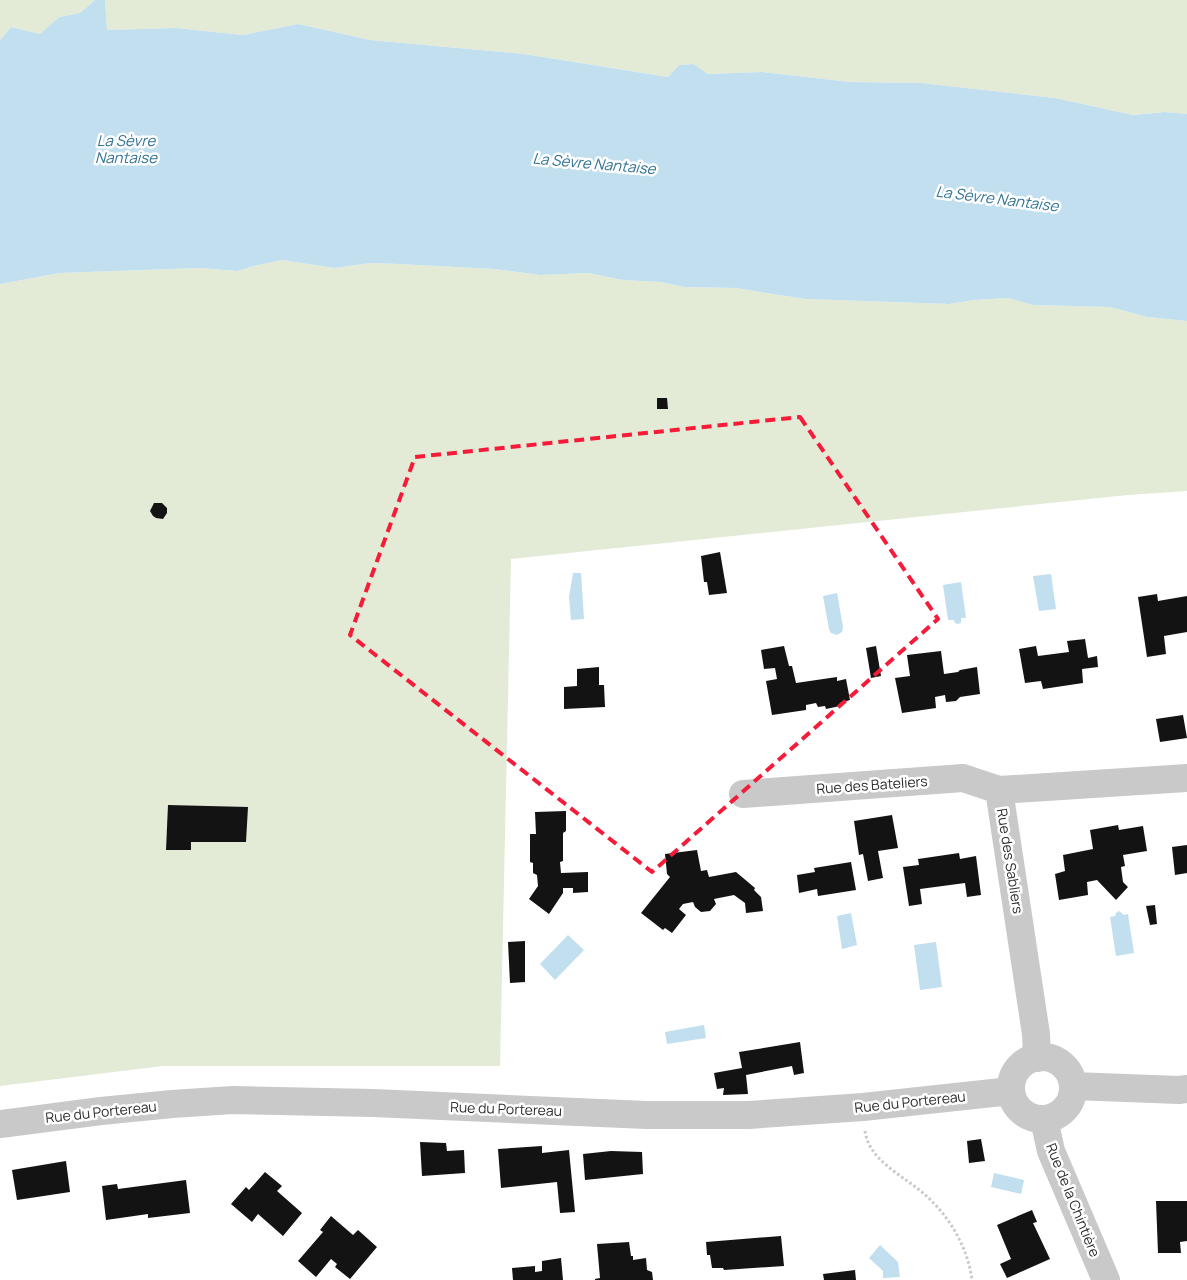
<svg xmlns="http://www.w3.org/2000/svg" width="1187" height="1280" viewBox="0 0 1187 1280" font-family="Manrope,sans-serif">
<rect width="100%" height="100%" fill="#fff"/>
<path fill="#e3ebd7" d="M0,0h95l-15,13 -21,4 -19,17 -29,-7 -11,13z
M105,0h1082v114l-22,-2 -32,3 -78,-17 -134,-15 -71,-1 -88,-10 -54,2 -16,-10 -13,1 -11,12 -144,-23 -154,-14 -72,-16 -55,11 -67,-7 -69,2z
M282,260l52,8 37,-5 28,1 95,5 46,6 48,-2 35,7 38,2 23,5 52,1 69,11 144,5 25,-4 34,-2 25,7 77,2 37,10 40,4v170l-59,4 -617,64 -11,507h-337l-163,20v-802l60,-11 140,-5 37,3 17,-5z"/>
<path fill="#c1dfee" d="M95,0h10l2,30 69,-2 67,7 55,-11 72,16 154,14 144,23 11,-12 14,-1 15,10 54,-2 88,10 71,1 134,15 78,17 32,-3 22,2v207l-40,-4 -37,-10 -77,-2 -25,-7 -34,2 -25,4 -144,-5 -69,-11 -52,-1 -23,-5 -38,-2 -35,-7 -48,2 -46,-6 -95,-5 -28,-1 -37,5 -52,-8 -28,6 -17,5 -37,-3 -140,5 -60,11v-244l11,-13 29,7 19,-17 21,-4z
M573,573h8l3,46 -13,1 -2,-23z
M1051,574l5,35 -17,2 -6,-35z
M961,582l5,36h-5v5l-3,1 -3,-1 -1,-3h-6l-5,-35z
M837,593l6,34 -1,5 -5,3 -6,-2 -2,-4 -6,-33z
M1119,911l5,4 4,-1 6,39 -18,3 -6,-39 5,-1 1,-3z
M851,913l6,32 -15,4 -5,-33z
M568,935l16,15 -29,30 -15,-16z
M936,942l6,45 -22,3 -6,-45z
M704,1025l2,13 -39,6 -2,-12z
M994,1173l30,7 -3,14 -30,-7z
M880,1245l18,17 2,15 -17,1v-7l-14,-13z"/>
<path fill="#131313" d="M657,398h10l1,11h-11z
M154,503h8l5,5v5l-4,6 -7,-1 -3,-2 -3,-5z
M720,552l7,41 -18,2 -2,-13h-3l-3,-26z
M1157,594l1,7 29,-5v36l-23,4 2,18 -19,3 -9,-60z
M1085,639l3,19 9,-2 1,11 -16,2 1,14 -40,6 -2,-8 -16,2 -6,-34 17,-3 2,10 31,-4 -2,-11z
M784,646l5,20h3l4,17 41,-6v4l9,-2 4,21 -10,3v3l-14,3 -1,-3 -7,1 -2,-4 -10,2v5l-34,5 -6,-34 11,-2 -2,-11 -11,1 -3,-19z
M876,646l5,30 -10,2 -5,-30z
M941,651l3,23 14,-2 2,-2 17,-3 3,27 -20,3 -4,4 -10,1 -1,-7 -10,2 1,11 -34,5 -7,-35 15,-2 -3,-21z
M599,667v18h5l1,22 -41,2v-22l13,-1v-17z
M1183,715l4,23 -27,4 -4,-23z
M168,805l80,2 -2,35h-55v8h-25z
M566,811v20l-3,2v28l-3,1 1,11 27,-1v20l-15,1v-5h-10v5l-14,21 -20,-15 9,-13 -1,-11 -4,-2v-10l-3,-1v-28h6l-1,-22z
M892,815l6,33 -20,3 5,27 -15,3 -5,-27 -4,1 -5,-34z
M1118,825l1,5 24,-4 4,25 -24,4 2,11 -4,1 2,15 5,5 -12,13 -19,-20 -10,2 1,13 -29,5 -4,-26 10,-3 -2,-16 30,-6 -3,-19z
M1187,845v28l-12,2 -3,-28z
M697,850l4,21 6,-1 2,7 27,-5 19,16 -1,2 7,7 2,14 -17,2 -1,-10 -11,-8 -20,4 2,5 -6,7 -9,1 -6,-5 -2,-5 -10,2 -4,5 7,6 -14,18 -7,-5 -2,2 -22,-17 29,-36 -3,-3 -2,-20z
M959,853l1,6 16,-3 5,39 -14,2 -2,-14 -45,6 2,15 -13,2 -6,-39 16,-2 -1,-6z
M851,862l5,28 -38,6 -1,-7 -18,4 -2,-18 18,-3 -1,-4z
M1155,905l2,19 -7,1 -4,-19z
M525,941v41l-15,1 -2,-41z
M800,1042l4,31 -10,2 -2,-9 -46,9 2,19 -25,1 1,-7 -7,1 -3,-16 28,-5 -3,-16z
M981,1139l4,22 -16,2 -2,-22z
M420,1142l26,1 1,8 17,-1 1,23 -43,3z
M542,1146v7l27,-3 6,62 -15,1 -3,-31 -56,6 -3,-39z
M611,1151l31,1 1,22 -58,6 -2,-26z
M66,1161l4,31 -53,8 -5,-30z
M265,1172l17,14 -5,5 25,22 -19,23 -25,-22 -6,8 -21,-18 15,-17 3,3z
M186,1180l4,33 -42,5v-4l-42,6 -4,-34 15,-2 1,5z
M1156,1201h31v40l-7,1 1,11h-23z
M1032,1210l5,12 -4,1 17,36 -43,19 -7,-14 11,-5 -14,-34z
M331,1216l22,19 5,-5 19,17 -27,32 -15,-12 2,-3 -6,-5 -15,18 -18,-16 25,-29 -3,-2z
M781,1236l3,30 -60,4 -1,-2h-11l-2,-13h-3l-1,-13z
M629,1242l2,14h2v4l13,-2 1,12 5,2 1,8h-58v-1l5,-1 -3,-34z
M561,1258l2,22h-50l-1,-12 23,-2v6l7,-1v-10z
M855,1270l1,10h-32l-1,-6z"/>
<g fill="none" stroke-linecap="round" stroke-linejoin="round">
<path stroke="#c9c9c9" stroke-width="3" stroke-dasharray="2.5 2.5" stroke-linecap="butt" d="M865,1131c4,30 39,45 59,63 25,21 44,54 48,86"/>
<path stroke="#c9c9c9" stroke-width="28" d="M743,794l220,-16 36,12
M1011 1088a31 31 0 1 1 62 0a31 31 0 1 1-62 0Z
M1037,1058l-1,-24 -37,-244 188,-12
M1073,1086l106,4 8,-1
M1044,1119l7,32 55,129
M0,1124l101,-13 71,-7 61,-4 140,3 273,12h103l114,-8 148,-16"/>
</g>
<path fill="none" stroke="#f51c39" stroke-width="4" stroke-dasharray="10 6" stroke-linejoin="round" d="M800,417l138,202 -286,253 -302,-237 65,-178z"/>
<g text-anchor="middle" stroke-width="5" stroke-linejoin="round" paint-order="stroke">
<g font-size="14" fill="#2c2c2c" stroke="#fff">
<text transform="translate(872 785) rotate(-4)" y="5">Rue des Bateliers</text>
<text transform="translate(1010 861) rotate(81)" y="5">Rue des Sabliers</text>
<text transform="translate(910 1102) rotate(-6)" y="5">Rue du Portereau</text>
<text transform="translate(506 1109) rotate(2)" y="5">Rue du Portereau</text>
<text transform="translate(101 1112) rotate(-6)" y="5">Rue du Portereau</text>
<text transform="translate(1073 1200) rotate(68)" y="5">Rue de la Chintière</text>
</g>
<g font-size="15" font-style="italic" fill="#347494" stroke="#fff">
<text x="126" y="146">La Sèvre<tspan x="126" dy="17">Nantaise</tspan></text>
<text transform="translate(594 164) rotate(5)" y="5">La Sèvre Nantaise</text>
<text transform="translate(997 199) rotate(7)" y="5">La Sèvre Nantaise</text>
</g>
</g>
</svg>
